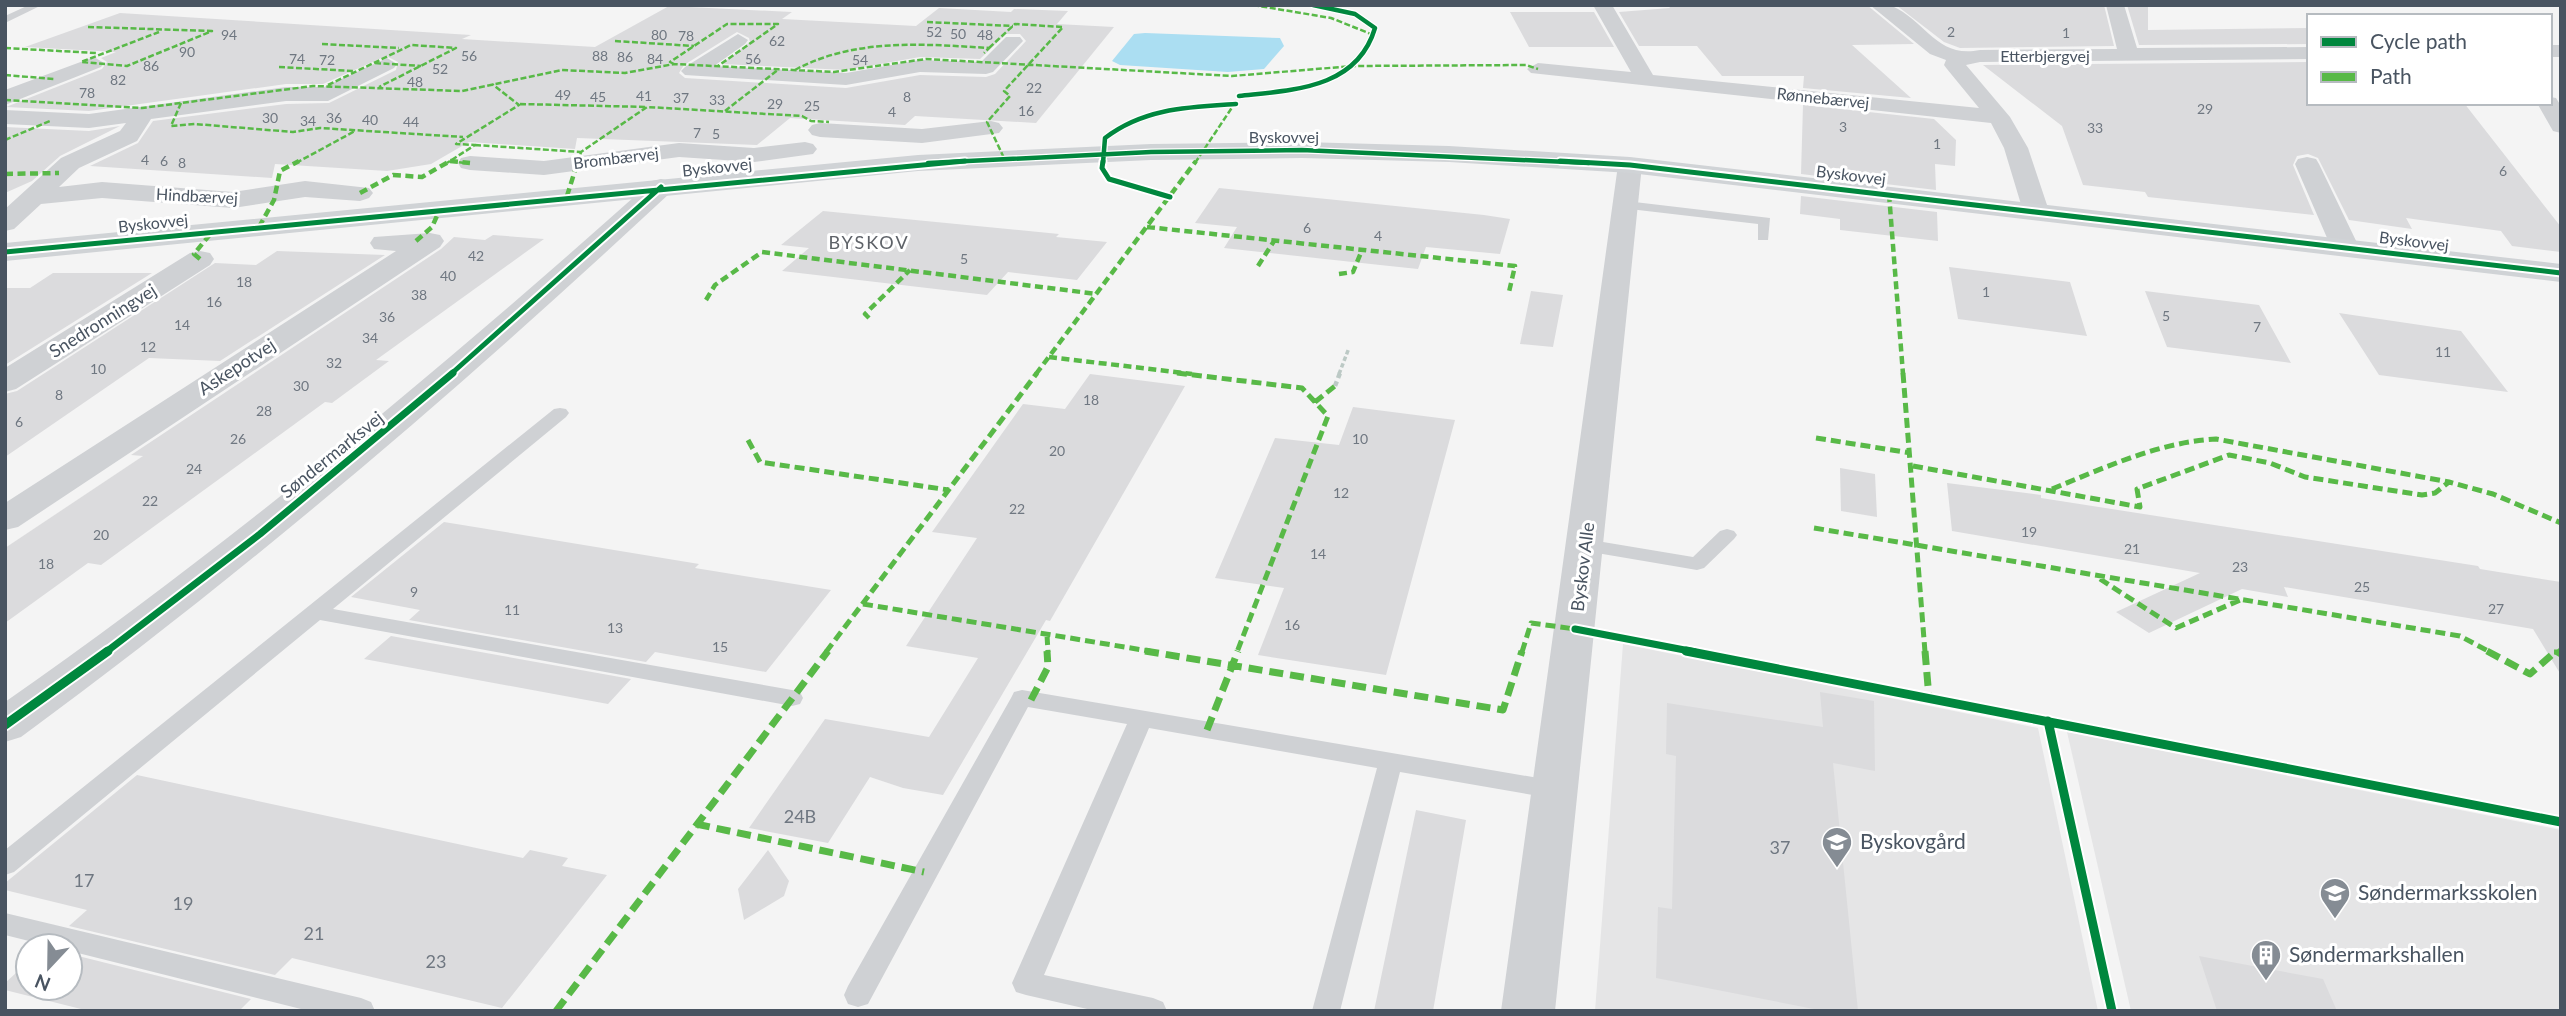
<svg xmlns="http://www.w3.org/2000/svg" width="2566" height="1016" viewBox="0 0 2566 1016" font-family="Lato,sans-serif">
<rect width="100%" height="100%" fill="#f4f4f4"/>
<path fill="#e5e5e6" d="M1623,644l415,84 60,283h-503z
M2067,732l494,98v181h-430z"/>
<path fill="#abdef2" d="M1145,33l135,5 4,8 -20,23 -36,3 -108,-7 -8,-4 22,-27z"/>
<path fill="#dbdbdd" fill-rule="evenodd" d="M1668,5h199l47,39 -62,1 59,53 -108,-10 1,-12h-82l-25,-30h-58l-20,-34 51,-4z
M1896,5h208l10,41 -154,2 -16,-6z
M2127,5h21v25l161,-2v16l-170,1z
M669,6l123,6 -10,7 134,7 23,-18 72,4 3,-3 54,2 -11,13 57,3 -78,96 -121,-7 -10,9 -115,-7 -33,27 -180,-7 -2,11 -106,-7 -38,22 -44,7 -112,-7 -3,14 -182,-12 48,-23 15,-22 133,-17 43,-1 67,-33 2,-8 -12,-6 -63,28h-37l-197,27 -83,-4 96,-38 5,-7 -6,-4 15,-6 -91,-5 95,-34 351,22 -9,4 133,8zM737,32l12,6 1,4 -28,22 124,6 74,-13 60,2 26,-25h14l6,7 -31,33 -9,3 -66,-2 -74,13 -161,-10 -6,-5 5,-8z
M1510,12h84l20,35h-85z
M2309,62v41h155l97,124v25l-49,-6 -11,-15 -95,-13 6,11 -63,-9 -31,-62 -10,-4 -11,2 -4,9 21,50 -166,-18 -3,-5 -62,-7 -21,-59 -79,-61z
M1803,105l131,14 22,21 -1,26 -20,-2 1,26 -135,-16z
M120,126l-60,30 -28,25 -27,12v-66l84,4z
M1219,188l265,27 26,4 -10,35 -74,-7 -8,22 -38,-4 -156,-17 13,-21 -42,-4z
M1801,196l136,16 1,29 -98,-11v-11l-40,-5z
M823,211l236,23 -3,3 51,5 -30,38 -69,-8 -21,23 -205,-24 27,-23 -28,-3z
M493,235l51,4 -168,121 13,1 -57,42 -7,-1 -224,163 -13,-2 -83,60v-75l138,-92 -12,-1 310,-206 13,-12 31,3z
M277,251l108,4 -165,106 -71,-3 -144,99v-63l12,-3 198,-128 41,2z
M1949,267l121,15 17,54 -129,-17z
M53,273h99l-147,92v-77h25z
M1531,291l32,4 -10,52 -33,-3z
M2145,291l114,14 32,58 -124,-16z
M2339,313l122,18 47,61 -129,-17z
M1090,374l95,12 -135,235 -4,-1 -103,175 -40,-7 -33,-11 -42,66 -79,-15 76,-109 104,18 49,-79 -72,-12 71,-108 -45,-6 91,-128 42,5z
M1353,407l102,13 -69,255 -128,-20 26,-67 -69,-10 60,-140 64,7z
M1840,468l35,6 2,43 -36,-6z
M1947,483l94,12v3l437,68 2,3 81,13v93l-28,-46 -249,-42 4,10 -46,-8 -93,44 -33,-21 84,-39 -248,-42z
M444,522l255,42 -4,4 136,22 -65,82 -111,-20 -9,10 -237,-42 11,-10 -69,-13z
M391,636l240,43 -23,25 -244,-45z
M1820,692l54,9 1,70 -42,-8 25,248h-34l-168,-33 2,-71 14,2 4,-153 -10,-2 1,-51 156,24z
M137,775l386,83 7,-8 38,8 -6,8 45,9 -105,133 -210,-50 -17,17 -206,-49 18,-16 -82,-20v-7z
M1416,810l50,10 -33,191h-59z
M768,850l21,31 -5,15 -40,24 -6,-31z
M70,954l181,45 -12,12h-150l-84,-21v-7l23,-21v26h42z
M2199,956l124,23 14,32h-120z"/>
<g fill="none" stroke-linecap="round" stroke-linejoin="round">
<path stroke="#bcc9c5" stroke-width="3.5" stroke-dasharray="4.5 2.5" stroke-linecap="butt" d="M1339,374l10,-26"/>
<path stroke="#bcc9c5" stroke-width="4.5" stroke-dasharray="5 3.5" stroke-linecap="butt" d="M1335,386l5,-13"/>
<path fill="#cfd1d4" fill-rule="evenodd" d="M29,5h13l-37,18v-7z
M1626,201l144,17 -2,22h-10v-16l-137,-16 -2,-3z
M560,408l6,1 3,4 -3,4 -233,192 459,81 8,2 3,6 -3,6 -8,2 -472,-86 -306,252 -9,3v-25l549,-441z
M1727,529l7,2 3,4 -3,4 -30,29 -7,2 -112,-19 -10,-6 10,-6 108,18 27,-26z
M1022,690l534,91 9,3 3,6 -3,6 -9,3 -156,-27 -60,239h-28l65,-243 -228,-40 -105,247 109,23 10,4 4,9h-71l-70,-16 -10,-3 -4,-9 115,-259 -99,-17 -160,297 -10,3 -10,-3 -4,-9 4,-9 163,-288 3,-6z
M5,913l356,85 10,4 4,9h-66l-239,-60v-5h-21l-44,-11z"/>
<path fill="#cfd1d4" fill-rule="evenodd" d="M1593,5h19l41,70 326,33 -32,-39 -3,-4 2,-5 -16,-6 -60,-49c6,0 16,-1 22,1 34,15 45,53 88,44l137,-1 -11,-44h18l13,43 172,-1v12l-329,3 -14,3 44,52 18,31 21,63 -4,6h-18l-4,-6 -19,-63 -13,-25 -460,-50 -4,-4 11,-6 93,9z
M738,34l10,6 -3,4 -31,22 132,7 74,-13 61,2 25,-25h14l3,4 -30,31 -7,2 -66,-2 -74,13 -161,-10 -4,-4 4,-4z
M2550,45h11v12h-11z
M94,57l10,6 -3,4 -96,38v-15z
M387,58l10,6 -3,4 -66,33h-42l-135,18 -14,22 -58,27 -20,19 43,-5 131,10 72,-11 64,7 4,5 -4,5 -9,3 -55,-4 -72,11 -131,-10 -61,6 -27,25 -9,2v-22l56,-51 59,-27 6,-8 -37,5 -84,-4v-14l84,4 197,-27h38z
M2550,97l6,1 5,8v27l-8,-2 -16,-28h13z
M991,121l8,2 4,5 -4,5 -77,10 -102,-6 -8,-2 -4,-5 4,-5 8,-2 102,6z
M805,142l8,2 4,5 -4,5 -59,8 -75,-5 -135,18 -74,-5 -9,-2 -3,-5 3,-5 9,-2 74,5 135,-18 75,5z
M2307,157l9,2 3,5 40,83 -4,6h-20l-4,-6 -36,-83 3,-5z
M1630,158l9,2 3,5 -87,846h-54l117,-846 3,-5z
M430,233l10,2 4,6 -4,6 -422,280 -13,3v-27l391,-252 -22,-2 -4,-6 4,-6z
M200,251l10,2 4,6 -4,6 -194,124 -11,3v-24l185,-115z"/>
<path fill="#cfd1d4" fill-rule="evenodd" d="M661,179l9,2 4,6 -4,6c-207,193 -420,376 -649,544l-16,5v-40c228,-159 440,-336 647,-521z"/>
<path fill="#d0d3d6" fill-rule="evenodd" d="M1302,142l147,4 181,11 931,107v18l-931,-109 -181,-11 -147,-4 -151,2 -233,11 -913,90v-18l913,-88 233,-11z"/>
<path stroke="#58b947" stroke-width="2.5" stroke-dasharray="6 2.5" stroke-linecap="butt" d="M1253,5l78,13 40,16
M927,22l86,4
M88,27l124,4 -85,35 -46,-4 78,-30
M615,41l79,5
M322,44l77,4
M5,48l91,5
M989,48l26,-24 48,3 -59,64 6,5 -23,26 17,36
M375,63l46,3
M674,64l-4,-2 57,-38h51l-60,42
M279,67l74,4
M795,70c59,-32 129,-26 194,-22l-5,5
M5,75l49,4
M328,85l83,-40 45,3 -77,39
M5,100l137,8 171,-22 149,5 100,-21 63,3 49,-9 160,8 92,-13 306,17 121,-10 173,-1 12,4
M181,103l-10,23 24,-2 98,8 27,-4 143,9
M520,104l127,3
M725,111l54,-42
M5,140l45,-19
M475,145l106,7
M296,163l59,-32
M447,163l3,-2
M465,163l-15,-2 25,-16 -19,-1 63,-39 -27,-21
M578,163l3,-11 66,-45 155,9 9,5 18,1
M1195,163l42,-63"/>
<path stroke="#58b947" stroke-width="4.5" stroke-dasharray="8 4.5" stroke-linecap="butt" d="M450,161l20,2
M5,174l54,-1
M360,193l33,-18 29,2 28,-16
M1889,194l14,180
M567,196l11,-35
M259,227l15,-27 6,-29 19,-10
M1147,227l368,39 -6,26
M416,241l16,-14 8,-18
M200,259l-6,-5 18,-22
M1258,266l16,-25
M1339,274l14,-2 9,-22
M706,300l9,-15 47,-33 335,42
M869,318l-4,-4 45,-44
M1049,357l143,17
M1036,374l160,-213"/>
<path stroke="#58b947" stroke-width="5" stroke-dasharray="10 5" stroke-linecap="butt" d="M1177,373l125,15 26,28 -91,236
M1903,373l22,279
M1315,402l20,-16
M1816,438l95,15
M748,440l12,22 189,28
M1913,466l227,41 -3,-18 92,-34 41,8 35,14 117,18 13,-2 14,-11 44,12 68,29
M2052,489c52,-21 107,-47 164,-50l233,43
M1814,528l646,108 30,16
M2100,579l76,49 64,-28
M863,604l292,48
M1047,635l1,17
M826,652l211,-279
M1522,652l9,-29 44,6
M2554,652h4"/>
<path stroke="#58b947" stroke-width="7" stroke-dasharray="14 7" stroke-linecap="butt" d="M1145,651l358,59 19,-59
M1925,651l4,47
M2487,651l43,23 26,-23 5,3
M1031,700l17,-33 -1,-16
M1207,730l31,-79
M696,824l228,48
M556,1011l272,-360"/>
<g stroke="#fff" stroke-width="7">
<path id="cycleway-far3" d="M1239,96c54,-6 118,-7 136,-68l-20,-14 -42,-9
M928,163l223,-11 151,-2 287,13
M1103,163l2,-25c39,-30 84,-31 131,-34"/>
</g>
<g stroke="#fff" stroke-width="9">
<path id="cycleway-far2" d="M1103,161l-1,7 7,11 61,18
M1560,161l70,4 931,108
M5,252l960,-91
M451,374l210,-187"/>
</g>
<g stroke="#fff" stroke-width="11">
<path id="cycleway-far1" d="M1575,629l120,23
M106,652l154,-118 193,-161"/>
</g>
<g stroke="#fff" stroke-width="13">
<path id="cycleway" d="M1686,651l875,171
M2048,721l64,290
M5,725l103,-74"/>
</g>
<use href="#cycleway-far3" stroke="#00873e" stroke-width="4.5"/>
<use href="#cycleway-far2" stroke="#00873e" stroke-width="5"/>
<use href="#cycleway-far1" stroke="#00873e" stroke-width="7"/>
<use href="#cycleway" stroke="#00873e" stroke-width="9"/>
</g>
<defs>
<g id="school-pin" transform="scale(1.575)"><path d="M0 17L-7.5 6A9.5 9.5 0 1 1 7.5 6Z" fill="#858c94" stroke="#fff"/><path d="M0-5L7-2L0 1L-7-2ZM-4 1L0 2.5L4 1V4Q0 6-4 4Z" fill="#fff"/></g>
<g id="building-pin" transform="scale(1.575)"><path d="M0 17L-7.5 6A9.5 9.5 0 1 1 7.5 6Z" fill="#858c94" stroke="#fff"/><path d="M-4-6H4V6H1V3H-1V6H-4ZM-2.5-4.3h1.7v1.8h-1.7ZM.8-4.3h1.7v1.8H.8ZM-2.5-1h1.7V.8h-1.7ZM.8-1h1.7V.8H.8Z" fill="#fff"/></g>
</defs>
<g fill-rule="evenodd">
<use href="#school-pin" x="1837" y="842"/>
<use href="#school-pin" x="2335" y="893"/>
<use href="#building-pin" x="2266" y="955"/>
</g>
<g text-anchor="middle" stroke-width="6" stroke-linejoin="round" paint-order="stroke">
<g font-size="14" fill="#6f7781">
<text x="934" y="37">52</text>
<text x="1951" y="37">2</text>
<text x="2066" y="38">1</text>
<text x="958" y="39">50</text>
<text x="229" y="40">94</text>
<text x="659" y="40">80</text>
<text x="985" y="40">48</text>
<text x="686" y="41">78</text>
<text x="777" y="46">62</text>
<text x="187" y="57">90</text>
<text x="469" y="61">56</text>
<text x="600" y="61">88</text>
<text x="625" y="62">86</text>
<text x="297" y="64">74</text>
<text x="655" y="64">84</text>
<text x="753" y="64">56</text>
<text x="327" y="65">72</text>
<text x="860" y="65">54</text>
<text x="151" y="71">86</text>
<text x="440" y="74">52</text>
<text x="118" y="85">82</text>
<text x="415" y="87">48</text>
<text x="1034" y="93">22</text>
<text x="87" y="98">78</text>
<text x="563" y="100">49</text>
<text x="644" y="101">41</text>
<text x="598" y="102">45</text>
<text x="907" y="102">8</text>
<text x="681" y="103">37</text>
<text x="717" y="105">33</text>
<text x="775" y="109">29</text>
<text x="812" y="111">25</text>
<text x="2205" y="114">29</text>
<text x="1026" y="116">16</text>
<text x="892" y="117">4</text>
<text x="270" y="123">30</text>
<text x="334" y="123">36</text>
<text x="370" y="125">40</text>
<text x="308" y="126">34</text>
<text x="411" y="127">44</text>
<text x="1843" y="132">3</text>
<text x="2095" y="133">33</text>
<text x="697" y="138">7</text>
<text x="716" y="139">5</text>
<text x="1937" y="149">1</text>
<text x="145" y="165">4</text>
<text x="164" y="166">6</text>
<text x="182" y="168">8</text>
<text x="2503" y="176">6</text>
<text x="1307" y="233">6</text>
<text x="1378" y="241">4</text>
<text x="476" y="261">42</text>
<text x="964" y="264">5</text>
<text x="448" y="281">40</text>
<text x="244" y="287">18</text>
<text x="1986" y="297">1</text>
<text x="419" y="300">38</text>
<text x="214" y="307">16</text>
<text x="2166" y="321">5</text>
<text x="387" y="322">36</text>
<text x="182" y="330">14</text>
<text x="2257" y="332">7</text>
<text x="370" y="343">34</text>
<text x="148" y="352">12</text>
<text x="2443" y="357">11</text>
<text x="334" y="368">32</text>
<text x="98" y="374">10</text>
<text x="301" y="391">30</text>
<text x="59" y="400">8</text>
<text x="1091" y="405">18</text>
<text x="264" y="416">28</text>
<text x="19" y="427">6</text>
<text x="238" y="444">26</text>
<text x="1360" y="444">10</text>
<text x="1057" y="456">20</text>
<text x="194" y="474">24</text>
<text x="1341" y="498">12</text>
<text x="150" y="506">22</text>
<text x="1017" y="514">22</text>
<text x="2029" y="537">19</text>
<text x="101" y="540">20</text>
<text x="2132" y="554">21</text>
<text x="1318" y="559">14</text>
<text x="46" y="569">18</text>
<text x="2240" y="572">23</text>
<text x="2362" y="592">25</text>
<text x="414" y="597">9</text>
<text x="2496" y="614">27</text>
<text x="512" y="615">11</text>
<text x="1292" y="630">16</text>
<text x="615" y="633">13</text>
<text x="720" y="652">15</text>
</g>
<g font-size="16" fill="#495461" stroke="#fff">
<text x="2045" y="62">Etterbjergvej</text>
<text transform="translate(1823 98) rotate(6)" y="6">Rønnebærvej</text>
<text x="1284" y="143">Byskovvej</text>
<text transform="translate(616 158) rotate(-7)" y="6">Brombærvej</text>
<text transform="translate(717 167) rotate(-6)" y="6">Byskovvej</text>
<text transform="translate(1851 175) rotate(7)" y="6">Byskovvej</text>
<text transform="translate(197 196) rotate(3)" y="6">Hindbærvej</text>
<text transform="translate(153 223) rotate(-6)" y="6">Byskovvej</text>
<text transform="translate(2414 241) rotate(7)" y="6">Byskovvej</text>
</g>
<g font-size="18" letter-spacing="2" fill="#5e6268" stroke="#fff">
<text x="869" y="249">BYSKOV</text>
</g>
<g font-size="18" fill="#495461" stroke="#fff">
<text transform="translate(103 321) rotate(-32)" y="6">Snedronningvej</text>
<text transform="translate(237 367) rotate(-33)" y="6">Askepotvej</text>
<text transform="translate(332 455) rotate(-39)" y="6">Søndermarksvej</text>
<text transform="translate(1583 567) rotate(-83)" y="6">Byskov Alle</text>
</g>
<g font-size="18" fill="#6f7781">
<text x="800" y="823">24B</text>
<text x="1780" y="854">37</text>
<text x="84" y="887">17</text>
<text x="183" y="910">19</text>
<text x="314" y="940">21</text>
<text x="436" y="968">23</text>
</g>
<g font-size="21" fill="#495461" stroke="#fff" text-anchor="start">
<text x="1860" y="849">Byskovgård</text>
<text x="2358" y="900">Søndermarksskolen</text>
<text x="2289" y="962">Søndermarkshallen</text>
</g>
</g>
<rect width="2566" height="1016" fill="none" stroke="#495461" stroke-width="14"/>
<rect x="2307" y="14" width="245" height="91" fill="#ffffff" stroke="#b6bbc0" stroke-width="2"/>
<rect x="2321" y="37" width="35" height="10" fill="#00873e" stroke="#b6bbc0" stroke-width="2"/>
<text x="2370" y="49" font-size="21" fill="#495461">Cycle path</text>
<rect x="2321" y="72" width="35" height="10" fill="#58b947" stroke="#b6bbc0" stroke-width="2"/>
<text x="2370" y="84" font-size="21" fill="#495461">Path</text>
<g transform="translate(49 967) rotate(202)"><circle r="33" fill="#ffffff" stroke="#b6bbc0" stroke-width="2"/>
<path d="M0-5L12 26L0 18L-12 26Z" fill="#858c94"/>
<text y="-10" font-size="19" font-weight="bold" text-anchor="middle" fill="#495461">N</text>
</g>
</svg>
